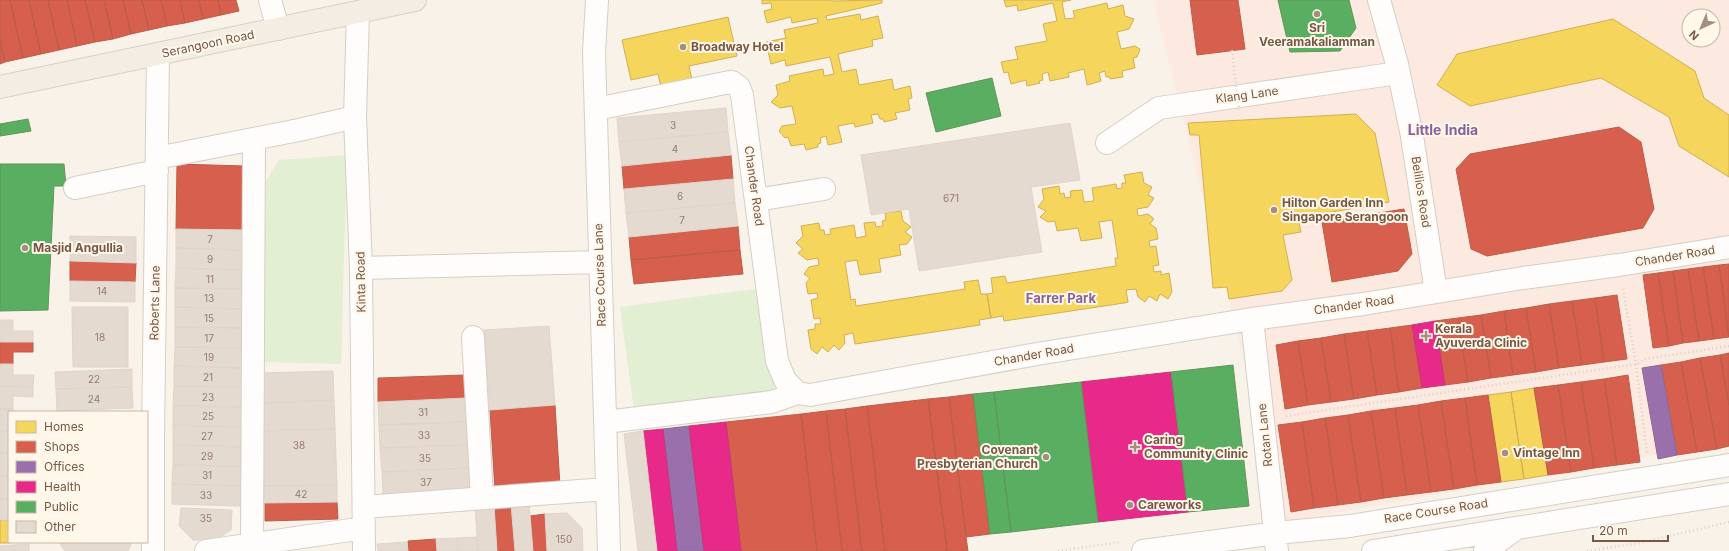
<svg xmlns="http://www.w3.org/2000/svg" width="1729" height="551" viewBox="0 0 1729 551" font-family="Inter,sans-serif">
<rect width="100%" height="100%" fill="#f8f2e9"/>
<path fill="#fce9df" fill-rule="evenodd" d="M1153,0h576v441l-444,81zM1689,16h24v24h-24z"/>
<path fill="#e3efd2" d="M347,155l-6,209 -78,-2 3,-181 13,-21z
M761,288l14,103 -141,19 -14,-103z"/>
<path fill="#f6d55c" stroke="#d0b056" d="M762,0h70v1l50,-1v3l-56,13 1,4 33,-6 1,6 17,-4 5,22 -11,2 1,6 -35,8 4,18 14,-3 3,16 33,-6 2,11 16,-4 2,12 -4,1 2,11 -15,3 2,6 -13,3 -1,-3h-3l-2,-5 -7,1 2,8 -18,4 -1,-4 -16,3 4,16 -14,3 -2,-9 -6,2 1,5 -3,1v3l-12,3 -2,-6 -13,2 -3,-9 -3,1 -6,-7 3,-5 14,-2 -4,-18 -12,2 -9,-6 7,-7 -2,-10 14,-4 -1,-5 34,-7 1,7 10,-2 -4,-17 -44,9 -1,-6 -14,4 -5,-22 20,-4 -2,-8 34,-7 -1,-5 -25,5 -1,-6 -24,6 -3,-12 8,-2 -1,-6 -9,1z
M1004,0h67l-9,2 3,17 10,-1 -2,-7 34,-8 1,6 15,-4 2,11 9,3 -5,10 -12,3 4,17 14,-3 5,3 -3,8 -4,1 2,10 -13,3 1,6 -13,2v-2h-4l-1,-6 -6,2 2,8 -14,4 -3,-16 -16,4 1,4 -19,4 -2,-9 -6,2 1,6 -4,1 1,2 -13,3 -1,-6 -15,4 -3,-12 -4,1 -3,-11 17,-3 -3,-12 32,-6 -4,-17 14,-3 -4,-18 -35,8 -1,-6 -11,2z
M728,17l9,39 -48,10 3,14 -31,7 -3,-13 -27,6 -9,-40z
M1613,19l82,52 9,27 25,17v62l-50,-31 -10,-29 -68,-39 -131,28 -33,-21 20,-31z
M1356,114l19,19 14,69 -91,16 3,14 -18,3 9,45 -10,11 -53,8 -2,-12 -14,1 -14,-153h-9l-2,-12z
M1142,172l2,11 8,4 -4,8 6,3 -6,9 -11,2 1,7 10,-2 6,5 -4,5 6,4 2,11 -9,2 1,6 6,-1 3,19 -6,1 1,6 7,-1v4l8,-2 3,19 -4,7 -8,-5 -3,7 -8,-5 -4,6 -7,-5 -2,-8 -10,1 2,12 -4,1 -120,18 -1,-5 -12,2 -4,-24 6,-1 -2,-15 14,-2 2,7 109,-17 -1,-8h3l-6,-38 -13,2 3,16 -21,3 -3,-13 -21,3 -2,-10 -7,1 -8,-5 6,-6 -8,-4 6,-8 -2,-10 17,-3 1,8 4,-1 1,5 6,-1 -1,-6 12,-1 2,12 10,-1 -2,-13 24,-4 1,5 5,-1v-5h4l-2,-8z
M901,211l2,10 8,6 -6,5 7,5 -5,7 -8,1 2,10 -22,4 2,13 -21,3 -3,-15 -12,2 6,38 4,-1 1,7 109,-17 -1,-7 14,-2 3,14h6l4,24 -12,2 1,5 -125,19 -2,-11 -9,2 1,8 -6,7 -5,-5 -6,7 -6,-5 -5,7 -6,-5 -3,-19 7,-1v-5h6l-1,-6 -6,1 -3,-19 7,-2 -1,-5 -9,1 -2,-11 4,-5 -6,-4 5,-7 10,-2 -1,-7 -11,2 -9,-7 5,-4 -7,-6 7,-7 -2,-10 18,-3 1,7h4l1,5 6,-1 -1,-5 24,-4 2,13 10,-2 -2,-13 11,-1 1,5 7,-1 -1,-5 4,-1 -1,-7z
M1534,388l14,87 -24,4 -13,-87z
M1511,392l13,87 -23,3 -13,-87z
M0,520h9l1,23h-10z"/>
<path fill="#d6604d" stroke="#ba5e4b" d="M0,0h10l13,58 -18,4 -5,-22z
M10,0h19l12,54 -18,4z
M29,0h19l11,50 -18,4z
M48,0h19l10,46 -18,4z
M67,0h18l10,42 -18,4z
M85,0h19l9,39 -18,3z
M104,0h19l8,34 -18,5z
M123,0h19l7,30 -18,4z
M142,0h19l6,26 -18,4z
M161,0h19l5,23 -18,3z
M180,0h19l4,19 -18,4z
M199,0h19l3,15 -18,4z
M218,0h18l3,11 -18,4z
M1190,0h48l7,49 -48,6z
M0,40l5,22 -5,2z
M1619,127l22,15 13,67 -11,19 -156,28 -16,-7 -15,-80 14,-15z
M731,155l2,24 -109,10 -2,-23z
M177,164l68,2v64l-69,-1z
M1404,209l8,45 -14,17 -66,11 -10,-60z
M738,226l2,24 -109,10 -2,-23z
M740,250l3,24 -109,10 -3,-24z
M70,261l66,2 -1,19 -65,-1z
M1729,264v73l-10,-72z
M1719,265l10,72 -15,2 -11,-72z
M1703,267l11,72 -15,2 -11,-72z
M1688,269l11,72 -16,2 -10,-72z
M1673,271l10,72 -14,3 -11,-73z
M1658,273l11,73 -16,2 -10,-73z
M1617,295l10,64 -23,3 -9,-64z
M1595,298l9,64 -22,3 -10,-64z
M1572,301l10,64 -23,3 -10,-64z
M1549,304l10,64 -23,4 -10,-64z
M1526,308l10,64 -23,3 -9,-64z
M1504,311l9,64 -22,3 -10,-63z
M1481,315l10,63 -23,4 -10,-64z
M1458,318l10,64 -23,3 -10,-64z
M1412,325l10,63 -23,4 -9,-64z
M1390,328l9,64 -22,3 -10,-64z
M1367,331l10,64 -23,4 -10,-65z
M1344,334l10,65 -23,3 -10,-64z
M1321,338l10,64 -23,3 -10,-64z
M1298,341l10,64 -23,4 -9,-64z
M0,342h33v10h-20v12h-13z
M1729,353v52l-9,-50z
M1720,355l9,50v41l-12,3 -17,-91z
M1700,358l17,91 -20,3 -16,-90z
M1681,362l16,90 -20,3 -16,-90z
M465,375l1,23 -88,4v-24z
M1628,375l12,87 -23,3 -13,-86z
M1604,379l13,86 -23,3 -13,-86z
M1581,382l13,86 -23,4 -13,-87z
M1558,385l13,87 -23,3 -14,-87z
M973,394l17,140 -24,3 -17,-140z
M1488,395l13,87 -24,3 -12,-87z
M949,397l17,140 2,14h-21l-19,-152z
M1465,398l12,87 -23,4 -13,-88z
M928,399l19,152h-62l-18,-145z
M1441,401l13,88 -23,3 -13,-87z
M555,405l5,81 -65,4 -5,-80z
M1418,405l13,87 -24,3 -12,-87z
M867,406l18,145h-23l-17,-142z
M1395,408l12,87 -23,3 -13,-87z
M845,409l17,142h-20l-16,-140z
M826,411l16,140h-25l-16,-137z
M1371,411l13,87 -23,4 -13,-87z
M801,414l16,137h-76l-15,-129z
M1348,415l13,87 -23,3 -13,-87z
M1325,418l13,87 -24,3 -12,-86z
M1302,422l12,86 -23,4 -13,-87z
M337,502l1,17 -73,2v-18z
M511,504l4,47h-18l-3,-46z
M545,514l2,37h-14l-3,-35z
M436,539l1,12h-29v-10z"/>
<path fill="#9970ab" stroke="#8f698d" d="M1661,365l16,90 -19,4 -16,-91z
M689,426l15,125h-27l-14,-122z"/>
<path fill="#e7298a" stroke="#c53776" d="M1435,321l10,64 -23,3 -10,-63z
M1171,372l17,140 -90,10 -17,-140z
M726,422l15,129h-37l-15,-125z
M663,429l14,122h-20l-14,-120z"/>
<path fill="#5aae61" stroke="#639459" d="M1278,0h71l7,28 -16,23 -50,1z
M992,78l9,38 -65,16 -10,-39z
M28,119l3,12 -31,5v-12z
M0,164h64l2,22h-12l-6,124 -48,1z
M1233,365l16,141 -61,6 -17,-140z
M1081,382l17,140 -87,10 -17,-140z
M994,392l17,140 -21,2 -17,-140z"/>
<path fill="#e5dad0" stroke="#e1d4cb" d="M726,108l2,24 -109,10 -2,-24z
M1070,123l10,57 -49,7 11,65 -123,19 -10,-62 -38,6 -10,-60z
M728,132l3,23 -109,11 -3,-24z
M733,179l2,24 -109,10 -2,-24z
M735,203l3,23 -109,11 -3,-24z
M176,229l69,1 -1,20 -68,-2z
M70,236l66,1v26l-66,-2z
M176,248l68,2v20l-68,-2z
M176,268l68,2v19l-69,-1z
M70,281l65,1v20l-65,-1z
M175,288l69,1 -1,20 -68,-2z
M72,307h56v60h-55z
M175,307l68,2v19l-68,-1z
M0,320h13v11h20v11h-33z
M549,326l6,79 -65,5 -6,-80z
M175,327l68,1v20l-68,-1z
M175,347l68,1 -1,20 -68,-2z
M0,364h13v11h21l-1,12 -33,-1z
M174,366l68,2v19l-68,-1z
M132,369v18l-76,2 -1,-17z
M333,371l1,29 -73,3 -1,-30z
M0,386l33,1v10l-20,-1v13h-13z
M174,386l68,1v20l-69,-1z
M132,387l1,21 -76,3 -1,-22z
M466,398l1,24 -88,3 -1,-23z
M334,400l1,29 -73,2 -1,-28z
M173,406l69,1v20l-69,-2z
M0,409h13v3h-4v19h-9z
M467,422l1,23 -88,3 -1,-23z
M173,425l69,2 -1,20 -68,-2z
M335,429l2,56 -73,1 -2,-55z
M0,431h9v22h-9z
M643,431l14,120h-19l-14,-117z
M173,445l68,2v19l-68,-1z
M468,445l1,23 -87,4 -2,-24z
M0,453h9v23h-9z
M173,465l68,1v20l-69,-2z
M469,468l1,24 -87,3 -1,-23z
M0,476h9v23h-9z
M172,484l69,2 -1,20 -68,-2z
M337,485v17l-72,1 -1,-17z
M0,499h9v21h-9z
M529,503l4,48h-18l-4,-47z
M494,505l3,46h-19l-3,-44z
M181,508l51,2 -1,20 -16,10h-22l-14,-14z
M567,513l15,15 1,23h-36l-2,-37z
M477,537l1,14h-20l-1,-13z
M457,538l1,13h-21l-1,-12z
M59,542h73l-4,9h-63z
M407,542l1,9h-30l-1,-7z
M29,544v7h-29v-5z"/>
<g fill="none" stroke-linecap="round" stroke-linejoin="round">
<g stroke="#d6cec6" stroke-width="24">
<path id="minor" d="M270,0l8,29
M597,0l-3,52 15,499
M1379,0l18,64 15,72 24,156
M358,13l-3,104 6,151 3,283
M596,109l129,-26 7,-1 7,5 3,8 35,266 8,19 12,13 13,2 227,-41 215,-35 111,-15 160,-26 96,-13 110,-18
M1107,143l52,-35 239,-35
M157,158l142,-28 56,-13
M75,188l82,-17
M756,200l68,-11
M361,268l239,-6
M1252,319l25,232
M473,337l9,161
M605,422l167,-20 25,-9
M364,507l243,-18
M252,543l2,-404
M153,551v-113l5,-383
M206,551l158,-23
M1143,551l133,-18 74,-7 379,-61
M1373,551l356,-57
M1485,551l28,-20"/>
</g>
<g stroke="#d9cfc8" stroke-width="24">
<path id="major" d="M0,87l415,-87"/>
</g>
<path stroke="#dad2cb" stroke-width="2.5" stroke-dasharray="1 3" stroke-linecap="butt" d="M1623,289l13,75 11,90
M1286,416l350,-52 10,-5 83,-13
M1058,551l63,-9
M1587,551l52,-8 90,-21"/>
<use href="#minor" stroke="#fefdfc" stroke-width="22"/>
<use href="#major" stroke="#f3ede4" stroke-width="22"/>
<path stroke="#dad2cb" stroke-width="2.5" stroke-dasharray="1 3" stroke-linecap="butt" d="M1232,50l7,60"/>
</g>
<g fill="#a48e80" stroke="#fff7ea" stroke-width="1.5">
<circle cx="1317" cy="14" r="4"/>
<circle cx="683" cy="47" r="4"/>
<circle cx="1274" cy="210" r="4"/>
<circle cx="25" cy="248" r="4"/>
<path d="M1424 330h4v4h4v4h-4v4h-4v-4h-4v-4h4z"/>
<path d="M1133 441h4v4h4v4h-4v4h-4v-4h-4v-4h4z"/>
<circle cx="1505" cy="453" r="4"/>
<circle cx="1046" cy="457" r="4"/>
<circle cx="1130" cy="505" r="4"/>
</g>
<g text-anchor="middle" stroke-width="4" stroke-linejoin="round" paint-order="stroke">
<g font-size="10" fill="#947a6c">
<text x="673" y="129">3</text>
<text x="675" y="153">4</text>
<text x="680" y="200">6</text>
<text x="951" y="202">671</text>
<text x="682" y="224">7</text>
<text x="210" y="243">7</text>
<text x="210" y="263">9</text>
<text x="210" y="283">11</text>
<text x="102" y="295">14</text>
<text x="209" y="302">13</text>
<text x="209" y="322">15</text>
<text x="100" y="341">18</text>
<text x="209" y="342">17</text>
<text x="209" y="361">19</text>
<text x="208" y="381">21</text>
<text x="94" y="383">22</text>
<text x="208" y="401">23</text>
<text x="94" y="403">24</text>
<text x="423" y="416">31</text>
<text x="208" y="420">25</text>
<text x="424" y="439">33</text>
<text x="207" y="440">27</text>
<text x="299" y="449">38</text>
<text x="207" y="460">29</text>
<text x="425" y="462">35</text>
<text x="207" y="479">31</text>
<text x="426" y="486">37</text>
<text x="301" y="498">42</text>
<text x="206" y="499">33</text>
<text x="206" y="522">35</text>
<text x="564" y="543">150</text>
</g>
<g font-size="12" font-weight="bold" fill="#775847" stroke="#fff7ea" text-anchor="start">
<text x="1317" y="32" text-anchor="middle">Sri<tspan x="1317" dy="14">Veeramakaliamman</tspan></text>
<text x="691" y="51">Broadway Hotel</text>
<text x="1282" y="207">Hilton Garden Inn<tspan x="1282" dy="14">Singapore Serangoon</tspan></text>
<text x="33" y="252">Masjid Angullia</text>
<text x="1435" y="333">Kerala<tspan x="1435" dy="14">Ayuverda Clinic</tspan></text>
<text x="1144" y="444">Caring<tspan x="1144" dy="14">Community Clinic</tspan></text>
<text x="1038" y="454" text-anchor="end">Covenant<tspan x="1038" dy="14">Presbyterian Church</tspan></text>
<text x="1513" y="457">Vintage Inn</text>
<text x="1138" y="509">Careworks</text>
</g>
<g font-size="12" fill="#775847" stroke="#fff7ea">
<text transform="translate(208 44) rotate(-12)" y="4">Serangoon Road</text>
<text transform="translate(1247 95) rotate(-8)" y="4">Klang Lane</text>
<text transform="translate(754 186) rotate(82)" y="4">Chander Road</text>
<text transform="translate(1421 192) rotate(81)" y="4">Belilios Road</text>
<text transform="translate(1675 256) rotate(-9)" y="4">Chander Road</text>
<text transform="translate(600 275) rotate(-92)" y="4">Race Course Lane</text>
<text transform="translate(361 282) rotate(-91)" y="4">Kinta Road</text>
<text transform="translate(155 303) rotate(-89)" y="4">Roberts Lane</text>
<text transform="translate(1354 305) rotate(-8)" y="4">Chander Road</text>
<text transform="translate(1034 355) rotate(-10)" y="4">Chander Road</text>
<text transform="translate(1265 435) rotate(-96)" y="4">Rotan Lane</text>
<text transform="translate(1436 511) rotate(-9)" y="4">Race Course Road</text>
</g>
<g font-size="13" font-weight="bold" fill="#88629b" stroke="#fff7ea">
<text x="1061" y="303">Farrer Park</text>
</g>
<g font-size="14" font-weight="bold" fill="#88629b" stroke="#fff7ea">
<text x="1443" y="135">Little India</text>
</g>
</g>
<rect x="8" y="411" width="140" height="132" fill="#fff7ea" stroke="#c9b7a9"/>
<rect x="16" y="421" width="20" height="12" fill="#f6d55c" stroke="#c9b7a9"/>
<text x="44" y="431" font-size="12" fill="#775847">Homes</text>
<rect x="16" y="441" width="20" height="12" fill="#d6604d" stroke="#c9b7a9"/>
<text x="44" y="451" font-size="12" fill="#775847">Shops</text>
<rect x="16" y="461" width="20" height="12" fill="#9970ab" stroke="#c9b7a9"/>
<text x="44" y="471" font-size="12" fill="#775847">Offices</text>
<rect x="16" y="481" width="20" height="12" fill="#e7298a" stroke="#c9b7a9"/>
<text x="44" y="491" font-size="12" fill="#775847">Health</text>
<rect x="16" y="501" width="20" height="12" fill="#5aae61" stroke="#c9b7a9"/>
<text x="44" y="511" font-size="12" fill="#775847">Public</text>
<rect x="16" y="521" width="20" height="12" fill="#e5dad0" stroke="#c9b7a9"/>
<text x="44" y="531" font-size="12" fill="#775847">Other</text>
<g transform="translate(1701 28) rotate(224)"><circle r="19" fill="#fff7ea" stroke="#c9b7a9"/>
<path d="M0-3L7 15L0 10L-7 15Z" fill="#a48e80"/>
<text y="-6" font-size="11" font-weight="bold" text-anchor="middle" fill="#775847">N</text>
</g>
<path d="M1593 535v6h75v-6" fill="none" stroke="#775847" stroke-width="2"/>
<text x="1599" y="535" font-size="12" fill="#775847" stroke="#fff7ea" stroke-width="3" paint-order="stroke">20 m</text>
</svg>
